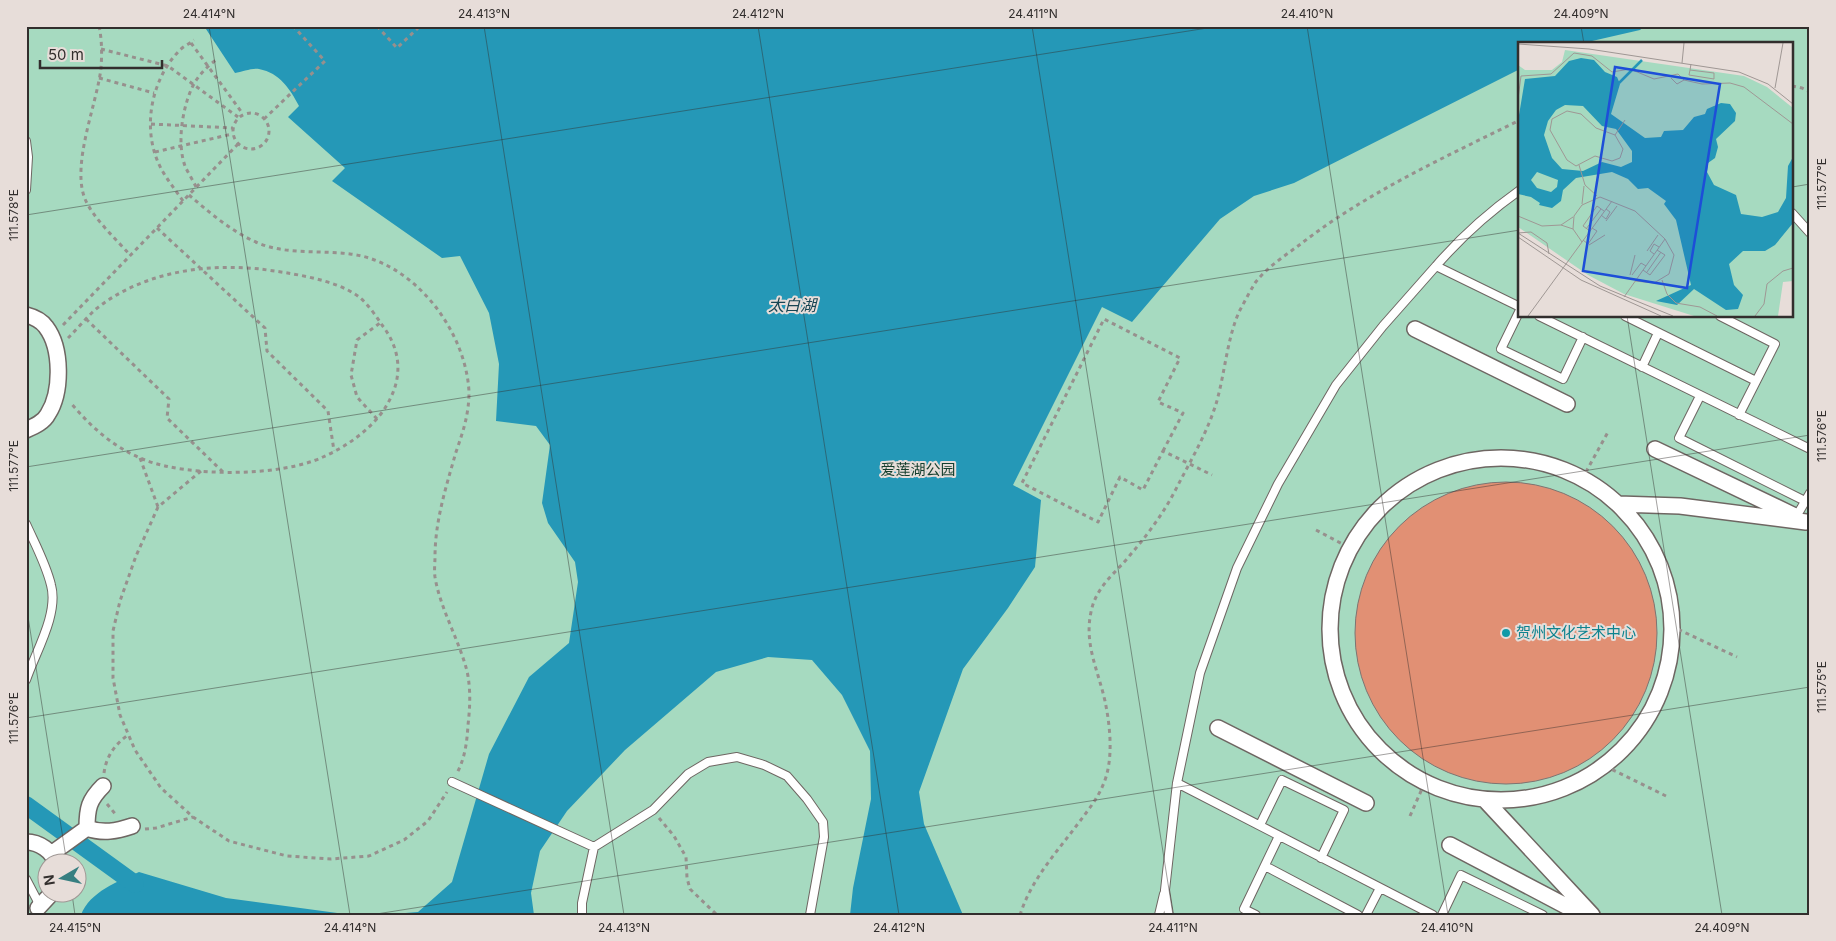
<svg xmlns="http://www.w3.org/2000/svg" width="1836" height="941" viewBox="0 0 1836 941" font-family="Inter,'Noto Sans SC',sans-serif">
<rect width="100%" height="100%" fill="#e7ddd9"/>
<path fill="#a6dac0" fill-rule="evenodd" d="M26,26h1784v889h-1784zM1520,44h272v272h-272zM48,864h30v30h-30z"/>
<path fill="#2598b7" d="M204,26h1441l-5,4 -61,14h-59v25l-226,114 -40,13 -34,23 -88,103 -30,-15 -89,178 28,15 -6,67 -27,41 -45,61 -44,123 5,32 39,91h-113l3,-27 18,-89 -1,-48 -28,-56 -30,-35 -44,-3 -52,15 -91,78 -58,61 -27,40 -9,42 3,22h-154l38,-3 34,-30 37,-128 40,-77 40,-34 9,-61 -3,-20 -27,-39 -6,-20 8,-58 -14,-19 -40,-5 3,-57 -10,-51 -29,-57 -18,2 -110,-77 13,-13 -57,-51 11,-11c-9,-17 -19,-33 -40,-37 -7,-1 -17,3 -24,4z
M139,872l87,26 126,17h-271c8,-23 38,-34 58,-43z"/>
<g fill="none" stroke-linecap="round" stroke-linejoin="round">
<path stroke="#2598b7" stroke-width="18" d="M26,805l109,79"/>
</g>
<path fill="#e19074" stroke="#7d7471" d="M1355 633a151 151 0 1 1 302 0a151 151 0 1 1-302 0Z"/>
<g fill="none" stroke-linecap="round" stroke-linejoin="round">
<g stroke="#6e6662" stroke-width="10">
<path id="lane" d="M26,141l2,16 -2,33
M1792,213l18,20
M1436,266c25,-29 53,-54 84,-76
M1520,310l-19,39 62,30 20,-42
M1539,316l271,133
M1625,316l131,65
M1720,316l55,28 -36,71
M1642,367l16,-34
M1700,396l-21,42 126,63
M1796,517l14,-24
M26,524c9,20 20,40 25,61 8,29 -16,68 -25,95
M452,782l142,65
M1177,783l256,132
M1260,825l22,-45 62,30 -23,48
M1265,866l93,49
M26,879l11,21 1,8
M582,915v-12l12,-56 59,-37 35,-36 20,-12 29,-5 27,8 23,11 20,23 16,23 1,15 -14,78
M1159,915l5,-21
M1169,915l-4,-25 12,-107 23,-110 37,-105 41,-84 58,-99 47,-59 53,-60 84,41
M1256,915l-12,-6 35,-73
M1366,915l14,-27
M1442,915l19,-40 82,40"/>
</g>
<g stroke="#6e6662" stroke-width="18">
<path id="street" d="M26,315c8,2 15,5 20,12 16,21 16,65 2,87 -4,8 -13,12 -22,16
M1415,329l152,75
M1655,449l138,66
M1330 629a171 171 0 1 1 342 0a171 171 0 1 1-342 0Z
M1618,504l62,2 126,16
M1218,728l148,75
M1486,801l106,114
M87,828c0,-20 2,-28 16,-42
M87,828c16,6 30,3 45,-2
M26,842c13,0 27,9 30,22
M1450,845l133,70
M51,854l36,-26
M38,908l13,-14"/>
</g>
<path stroke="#97908d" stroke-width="3" stroke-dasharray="4 4" stroke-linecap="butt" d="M99,26c3,14 3,28 2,42 -4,36 -30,96 -16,131 8,19 31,40 45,56
M377,26l20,22 23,-22
M191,43l52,71
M101,49l67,17 70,51
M99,78l55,15
M1792,86l10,2 8,4
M233 131a18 18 0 1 1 36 0a18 18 0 1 1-36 0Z
M264,119l61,-58 -32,-35
M151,124l82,4
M155,152l77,-18
M196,187c-3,-7 -8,-14 -11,-21 -8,-22 -3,-55 6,-76 5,-12 14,-22 25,-30
M189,195c21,18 43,37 69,48 29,12 62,7 92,11 63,7 116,76 119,138 0,22 -6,40 -13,60 -10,35 -21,69 -21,105 0,6 -1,13 0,20 5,31 24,63 32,94 4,19 3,36 1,54 -1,17 -3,33 -11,48
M183,201c-7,-10 -14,-19 -20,-29 -22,-37 -14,-89 15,-120 4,-5 11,-8 16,-12
M157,228l108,100 2,23 61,60 6,40
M86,319l83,80 -2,19 56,54
M63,325l175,-181
M68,338c9,-9 18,-20 28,-29 45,-36 107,-46 164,-40 29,4 76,10 99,28 9,7 17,19 23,28 17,22 21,47 9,72 -12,27 -41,48 -68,60 -43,20 -134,20 -178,3 -31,-12 -54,-33 -75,-58
M377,419l-20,-22 -6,-22 6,-35 23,-17
M1163,451l20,-38 -25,-11 22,-44 -76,-39 -82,164 76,39 22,-45 23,13 20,-39 49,24
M140,458l18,49
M201,471l-43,36 -22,49 -16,45 -7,30v47l7,37 15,35 26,38 32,29 36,24 58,15 44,3 38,-3 35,-16 24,-19 19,-29
M1582,479l26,-47
M1316,530l34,18
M1671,626l66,31
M1605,766l61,30
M104,773c2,-16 11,-29 24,-38
M107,804l10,12
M1410,816l15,-34
M659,818l15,18 12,21 1,21 3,11 27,26
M145,829l11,-1 37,-11
M1020,915c11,-35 36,-62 57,-90 12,-16 23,-29 29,-48 7,-23 4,-52 -1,-76 -7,-31 -21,-57 -14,-89 5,-26 25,-39 40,-58 18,-21 34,-43 46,-67 14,-27 30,-54 39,-83 9,-30 11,-67 24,-94 5,-9 10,-19 15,-27 12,-16 31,-28 47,-40 66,-51 143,-86 218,-123"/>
<use href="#lane" stroke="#fff" stroke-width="8"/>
<use href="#street" stroke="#fff" stroke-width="15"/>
</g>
<path fill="none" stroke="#322e2d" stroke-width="1" stroke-opacity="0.45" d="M209,26l141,889M484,26l140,889M758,26l141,889M1032,26l141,889M1307,26l141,889M1581,26l3,18M1792,187l18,-3M26,215l1194,-189M1627,316l95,599M26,467l1494,-237M26,604l41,260M26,718l1784,-283M72,894l3,21M370,915l1440,-228"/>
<circle fill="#0f9aa8" stroke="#e7ddd9" stroke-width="2" cx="1506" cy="633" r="5"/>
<g text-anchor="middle" stroke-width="4" stroke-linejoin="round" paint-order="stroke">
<g font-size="15" fill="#153e2d" stroke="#e7ddd9">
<text x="918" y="475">爱莲湖公园</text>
</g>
<g font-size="15" fill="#0d838f" stroke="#e7ddd9" text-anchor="start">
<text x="1516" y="638">贺州文化艺术中心</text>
</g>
<g font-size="16" font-style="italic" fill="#174553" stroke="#e7ddd9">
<text x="792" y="311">太白湖</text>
</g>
</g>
<g transform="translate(1518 42)">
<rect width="275" height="275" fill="#e7ddd9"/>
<path d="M47,8l179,26 23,11 26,21v173l-10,1 -5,34h-84l-70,-22 -36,-19 -70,-48v-162l7,5h27l10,-8z" fill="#a6dac0"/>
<path d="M63,16l13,2 11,12 12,5 3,7 -9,30 34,24 16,-1 3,-6 19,-1 11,-13 11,-3 2,-5 14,-6 9,1 6,9 -1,8 -19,18 2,8 -3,11 -7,5 -1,9 7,13 22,10 5,19 21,3 16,-5 8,-14 2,-32 5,-9v66l-18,22 -10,6h-22l-14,13 5,21 9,10 -5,14 -12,1 -32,-21 -17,16 -21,-4 35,-16 -15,-65 -12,-16 2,-3 -18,-13 -10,1 -10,-10 -16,-7 -36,6 -13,12 -2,11 -9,7 -13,-3 1,-2 -9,-6 -13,-3v-73l7,-42 30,-3 14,-15zM47,63l18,1 19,20 14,3 16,22v11l-11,5 -19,-5 -19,9 -21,-2 -10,-11 -8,-23 4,-14 8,-11zM19,130l21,8 -1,7 -6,5 -14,-4 -6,-8z" fill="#2598b7" fill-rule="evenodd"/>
<path fill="none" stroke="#2598b7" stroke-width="2.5" d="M101,41l23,-23"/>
<path fill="none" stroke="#9f9794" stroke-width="1" d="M0,2l71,5 150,23 29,12 25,20M164,21l2,-20M172,28l24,3v6l-25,-4 1,-5 1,-6M166,38l18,4 28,-1 14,4 49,37M257,46l8,-45M0,57l3,-23 30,-2 23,-21 18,3 20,16 18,-3 24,10 24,-5 6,6 -7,4 -6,-6M49,69l14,3 15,14 19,7 8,14 -3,9 -8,3 -17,-5 -19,10 -9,-6 -17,-30 2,-11zM97,93l10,-15M61,123l6,20 12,11M64,162l2,-18M83,173l5,4 4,-7 -4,-3M0,174l24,10 19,-1M55,175l-12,8 12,4 9,13M88,179l11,-15M55,187l1,-13 8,-11 18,-8 35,14 30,28 -41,58M68,187l15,-20M72,189l-7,-5 14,-20 7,5M0,191l13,-1 16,11 2,11M0,191l82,53 73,30M0,195l63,43 80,36M65,198l5,4 9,-13 -5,-3M71,203l16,-10M129,209l11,-16M136,212l-4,-3 4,-7 5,3M125,228l7,5 15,-20 -8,-5M129,230l14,-20M112,233l5,-20M114,233l9,-12 5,3M144,238l5,14 9,9 24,4 17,9M117,239l19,2 15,-9 5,-19 -9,-16M10,274l84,-115M237,274l9,-12 3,-20 16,-13 10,-3"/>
<path fill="#1d4ed8" fill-opacity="0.15" stroke="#1d4ed8" stroke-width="2.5" d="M97,25l105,17 -33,204 -104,-17z"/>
<rect width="275" height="275" fill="none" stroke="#322e2d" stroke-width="2.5"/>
</g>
<rect width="1836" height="941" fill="none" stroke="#e7ddd9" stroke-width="55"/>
<g transform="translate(62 878) rotate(261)"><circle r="24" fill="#e7ddd9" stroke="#9f9794"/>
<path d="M0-4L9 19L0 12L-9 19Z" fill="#377f81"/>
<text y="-8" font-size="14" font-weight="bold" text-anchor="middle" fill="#322e2d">N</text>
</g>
<path d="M40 60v8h122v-8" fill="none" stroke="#322e2d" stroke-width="2.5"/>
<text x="48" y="60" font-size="15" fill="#322e2d" stroke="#e7ddd9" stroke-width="4" paint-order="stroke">50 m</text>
<rect x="28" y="28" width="1780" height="886" fill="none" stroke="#322e2d" stroke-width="2"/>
<g font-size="12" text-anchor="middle" fill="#322e2d">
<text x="209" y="18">24.414°N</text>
<text x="484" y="18">24.413°N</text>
<text x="758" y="18">24.412°N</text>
<text x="1033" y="18">24.411°N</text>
<text x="1307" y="18">24.410°N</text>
<text x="1581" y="18">24.409°N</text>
<text transform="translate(1822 184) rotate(-90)" y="4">111.577°E</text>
<text transform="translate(14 215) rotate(-90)" y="4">111.578°E</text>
<text transform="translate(1822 436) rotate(-90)" y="4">111.576°E</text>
<text transform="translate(14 466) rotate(-90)" y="4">111.577°E</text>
<text transform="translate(1822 687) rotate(-90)" y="4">111.575°E</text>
<text transform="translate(14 718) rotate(-90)" y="4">111.576°E</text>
<text x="75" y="932">24.415°N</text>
<text x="350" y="932">24.414°N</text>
<text x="624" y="932">24.413°N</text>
<text x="899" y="932">24.412°N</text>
<text x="1173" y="932">24.411°N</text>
<text x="1447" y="932">24.410°N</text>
<text x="1722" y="932">24.409°N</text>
</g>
</svg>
